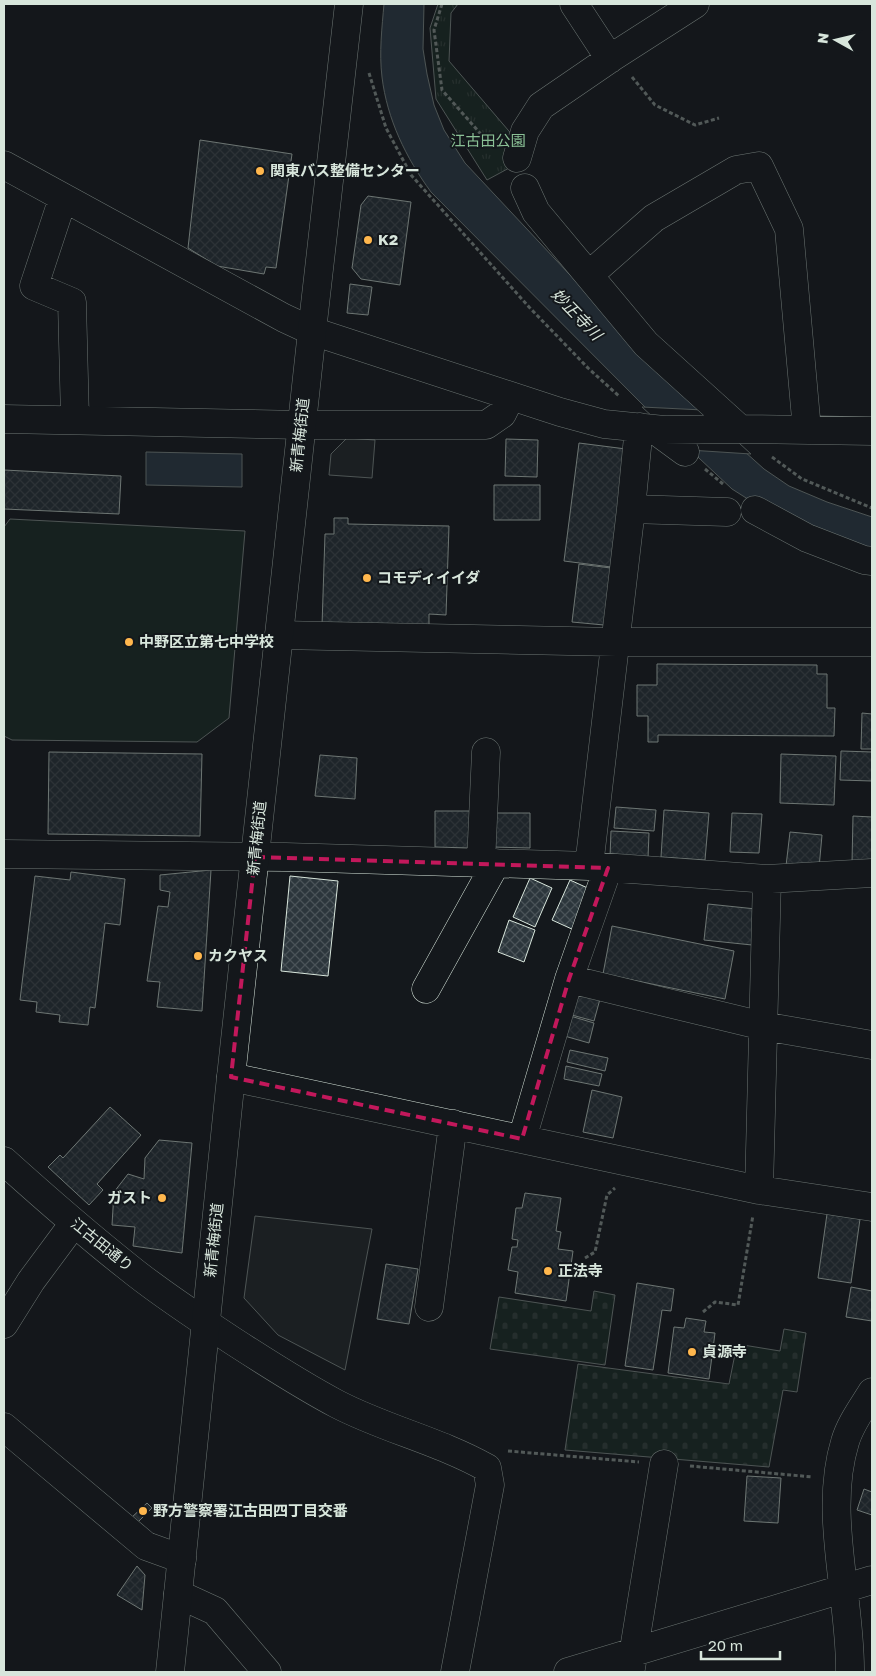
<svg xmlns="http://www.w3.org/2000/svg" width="876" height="1676" viewBox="0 0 876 1676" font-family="'Golos Text','Noto Sans JP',sans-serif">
<defs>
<pattern id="cemetery-stones" width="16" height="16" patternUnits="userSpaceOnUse" patternTransform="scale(1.25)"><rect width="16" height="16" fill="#1a2d24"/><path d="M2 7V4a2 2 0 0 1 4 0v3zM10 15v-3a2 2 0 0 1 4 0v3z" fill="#3b4b43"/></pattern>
<pattern id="park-tufts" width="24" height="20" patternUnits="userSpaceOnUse" patternTransform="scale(1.25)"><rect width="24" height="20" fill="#1a2d24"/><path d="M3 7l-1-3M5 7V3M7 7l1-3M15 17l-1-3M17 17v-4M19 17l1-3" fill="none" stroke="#3b4b43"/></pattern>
<pattern id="building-cross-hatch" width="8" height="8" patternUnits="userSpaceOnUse" patternTransform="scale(1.25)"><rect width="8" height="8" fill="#2c363c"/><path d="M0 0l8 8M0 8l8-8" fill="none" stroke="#4a5358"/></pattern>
</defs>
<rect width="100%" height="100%" fill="#14181c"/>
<path fill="url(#cemetery-stones)" stroke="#939e99" d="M594,1291l21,4 -10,70 -115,-16 9,-52 92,14z
M784,1329l22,4 -9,59 -14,-2 -14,77 -204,-17 13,-86 151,20 8,-40 43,7z"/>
<path fill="url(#park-tufts)" stroke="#939e99" d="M438,4h20l-7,9 -2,48 65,76 -3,30 -24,13 -51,-81 -6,-71z"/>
<path fill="#1a2d24" stroke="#939e99" d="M10,519l235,12 -16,187 -32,24 -185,-2 -8,-4v-209z"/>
<path fill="#24282b" stroke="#939e99" d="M347,438l28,2 -3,38 -43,-3 2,-21z
M255,1216l117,13 -27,141 -67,-35 -34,-37z"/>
<path fill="#2f3f4d" stroke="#939e99" d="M384,4h40l-1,45 4,25 7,31 10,25 21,33 150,160 89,92 60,54 25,17 38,16 45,15v36l-110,-45 -30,-19 -81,-76 -220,-221c-25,-34 -44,-73 -49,-115 -3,-24 0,-50 2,-73z
M146,452l96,2v33l-96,-2z"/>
<path fill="#14181c" stroke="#939e99" d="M642,407l61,3 48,44 -62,-4z"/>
<path fill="url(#building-cross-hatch)" stroke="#d8e6dc" d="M200,140l92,14 -16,114 -10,-1 -2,7 -47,-8 -29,-18z
M368,196l43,6 -11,83 -39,-6 -9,-11 9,-63z
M350,284l22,3 -4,28 -21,-2z
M506,439l32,1 -1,37 -32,-1z
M579,443l47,6 -15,118 -47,-6z
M4,470l117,6 -2,38 -115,-5z
M494,485h46v35h-46z
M334,518h14v6l101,2 -3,89 -17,-1v15l-107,-3 3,-92h9z
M579,564l32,4 -7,57 -32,-3z
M657,664l160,1v9h10v34h8l-1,28 -176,-1v7h-10v-26h-11v-31h20z
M862,713l10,1v35h-11z
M841,751l31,1v29l-32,-1z
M49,752l153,2 -2,82 -152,-2z
M781,754l55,2 -2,49 -54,-2z
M320,755l37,3 -2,41 -40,-3z
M616,807l40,3 -2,21 -40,-3z
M664,810l45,3 -4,47 -44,-3z
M435,811h35l-1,37 -34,-1z
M493,813h37v35l-38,-1z
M732,813l30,1 -3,39 -29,-1z
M853,816l19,1v47l-20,-1z
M611,831l38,2 -1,25 -38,-1z
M790,832l32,3 -3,33 -33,-2z
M211,870l-9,141 -45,-4 3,-25 -13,-1 11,-75 10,1 2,-15 -10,-2v-15z
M71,872l54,7 -5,46 -15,-2 -10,85 -5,-1 -2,18 -29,-3 1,-7 -24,-3 1,-10 -17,-2 15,-124 35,4z
M290,876l48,5 -10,95 -47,-5z
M530,878l22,10 -17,39 -22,-10z
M570,880l22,10 -18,40 -22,-10z
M708,904l48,5 -4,36 -48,-5z
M509,920l26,10 -11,32 -26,-10z
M612,926l122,25 -9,48 -122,-25z
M574,991l26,8 -6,22 -26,-7z
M567,1015l27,8 -5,20 -28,-8z
M570,1050l38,8 -3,13 -38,-9z
M566,1066l36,8 -3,12 -35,-7z
M592,1090l30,7 -9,41 -30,-6z
M110,1107l31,28 -44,49 6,6 -14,15 -41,-38 12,-12 3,3z
M159,1140l33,3 -10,110 -49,-7 2,-19 -23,-2 2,-33 14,-18 16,5 1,-21z
M525,1193l36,5 -5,33 5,1 -3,17 15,2 -7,50 -51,-8 3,-21 -10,-2 4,-23h5l1,-7 -6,-1 4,-31h6z
M827,1214l33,5 -9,64 -33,-5z
M386,1264l32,5 -9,55 -32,-5z
M637,1283l37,6 -3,22 -9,-1 -9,60 -28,-4z
M851,1287l21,4v30l-26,-4z
M686,1318l20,3 -2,11 11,1 -6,46 -41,-6 6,-46 10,1z
M747,1476l34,2 -3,45 -34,-2z
M864,1489l8,3v23l-15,-5z
M147,1503l5,5 -16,16 -5,-6z
M137,1566l8,9 -3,35 -25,-15z"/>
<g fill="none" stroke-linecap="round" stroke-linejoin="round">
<g stroke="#d8e6dc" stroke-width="29">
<path id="minor" d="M574,4l36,55
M517,158l8,-27 16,-25 73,-50 81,-52
M4,165l280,153 28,13 248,81 44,12 60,6 76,-1 132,2
M525,188l11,24 110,132 94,85
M63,198l-29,88 38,16 3,117
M589,275l65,-57 82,-48 23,-4 30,63 18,201
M4,419l298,6h184l16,-11 9,-18
M655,430l30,22
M631,509l96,3
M755,510l52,28 57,22 8,1
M279,635l337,7h256
M4,854l282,3 303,9 178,13 105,-6
M481,863l5,-111
M589,866l42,-357 8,-82
M569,979l194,47 109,19
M426,989l70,-126
M231,1077l528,113 113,17
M522,1139l47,-160 39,-111
M4,1161c40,36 81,72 124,106 33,27 69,50 105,74 34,22 68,44 104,63 48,25 102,37 150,64l3,17 -35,187
M759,1190l8,-311
M429,1307l24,-183
M4,1324l27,-43 43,-58
M4,1427l142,119 36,13
M178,1594l37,17 52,61
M631,1668l33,-204
M568,1672l304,-92
M850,1672c1,-73 -27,-159 -5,-230 5,-18 18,-35 27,-50"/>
</g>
<g stroke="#d8e6dc" stroke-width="29">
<path id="major" d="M170,1672l61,-595 81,-746 37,-327"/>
</g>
<path stroke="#9da8a2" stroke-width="3" stroke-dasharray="4 2.5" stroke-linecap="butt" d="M442,4l-8,26 8,60 44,50 8,5
M369,73l17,55 25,47 118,132 59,61 32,29
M632,77l23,28 40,20 24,-7
M772,457l30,22 70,29
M705,469l18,15
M585,1258l10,-6 12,-57 8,-7
M703,1312l12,-10 23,3 15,-90
M508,1451l131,11
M690,1466l123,11"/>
<use href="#minor" stroke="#14181c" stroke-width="28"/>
<use href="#major" stroke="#14181c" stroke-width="28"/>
</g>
<path d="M0 0H876V1676H0ZM255,857l353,11 -39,111 -47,160 -291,-62z" fill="#14181c" fill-opacity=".55" fill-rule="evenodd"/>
<path fill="none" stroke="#c2185b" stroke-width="4" stroke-dasharray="10 6" stroke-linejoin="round" d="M255,857l353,11 -39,111 -47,160 -291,-62z"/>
<g fill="#ffb74d" stroke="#14181c" stroke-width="2">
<circle cx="260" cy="171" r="5"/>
<circle cx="368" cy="240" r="5"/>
<circle cx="367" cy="578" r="5"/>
<circle cx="129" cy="642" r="5"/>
<circle cx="198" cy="956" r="5"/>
<circle cx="162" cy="1198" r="5"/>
<circle cx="548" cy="1271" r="5"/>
<circle cx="692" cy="1352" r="5"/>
<circle cx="143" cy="1511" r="5"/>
</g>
<g text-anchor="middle" stroke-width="4" stroke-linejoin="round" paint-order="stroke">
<g font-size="15" fill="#8ac095" stroke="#14181c">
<text x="488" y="146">江古田公園</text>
</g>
<g font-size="15" font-weight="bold" fill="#d8e6dc" stroke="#14181c" text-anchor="start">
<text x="270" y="176">関東バス整備センター</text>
<text x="378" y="245">K2</text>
<text x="377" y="583">コモディイイダ</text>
<text x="139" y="647">中野区立第七中学校</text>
<text x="208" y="961">カクヤス</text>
<text x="152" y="1203" text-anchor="end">ガスト</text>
<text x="558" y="1276">正法寺</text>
<text x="702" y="1357">貞源寺</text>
<text x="153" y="1516">野方警察署江古田四丁目交番</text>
</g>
<g font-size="15" fill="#d8e6dc" stroke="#14181c">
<text transform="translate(300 435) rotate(-84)" y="5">新青梅街道</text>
<text transform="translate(257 838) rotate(-84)" y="5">新青梅街道</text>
<text transform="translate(214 1240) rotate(-84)" y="5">新青梅街道</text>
<text transform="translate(102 1245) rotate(39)" y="5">江古田通り</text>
</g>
<g font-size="16" font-style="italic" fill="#d8e6dc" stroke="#14181c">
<text transform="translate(577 314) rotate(46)" y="6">妙正寺川</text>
</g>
</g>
<rect width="876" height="1676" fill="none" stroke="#d8e6dc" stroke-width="10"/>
<g transform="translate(836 40) rotate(278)" stroke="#14181c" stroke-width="4" paint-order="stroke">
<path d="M0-4L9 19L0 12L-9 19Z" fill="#d8e6dc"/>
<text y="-8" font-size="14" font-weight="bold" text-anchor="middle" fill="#d8e6dc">N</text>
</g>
<path d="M701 1651v8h79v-8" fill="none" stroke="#d8e6dc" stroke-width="2.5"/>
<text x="708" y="1651" font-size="15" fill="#d8e6dc" stroke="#14181c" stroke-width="4" paint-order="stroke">20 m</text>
</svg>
